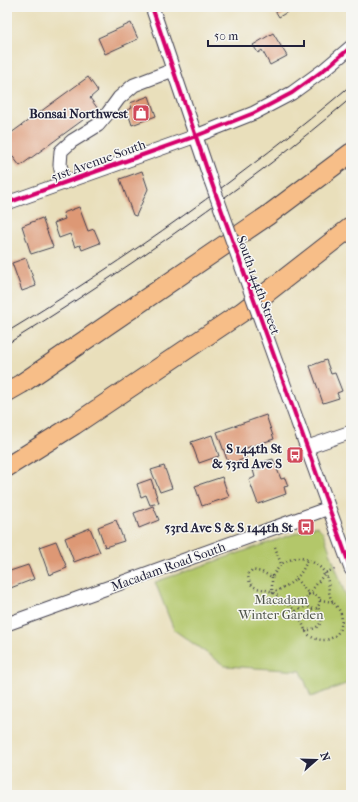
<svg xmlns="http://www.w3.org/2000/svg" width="358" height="802" viewBox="0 0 358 802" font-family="'IM FELL French Canon',serif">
<rect width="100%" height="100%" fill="#f6f6f2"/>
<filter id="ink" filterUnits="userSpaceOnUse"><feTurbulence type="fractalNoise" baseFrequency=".025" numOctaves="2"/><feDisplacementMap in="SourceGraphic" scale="8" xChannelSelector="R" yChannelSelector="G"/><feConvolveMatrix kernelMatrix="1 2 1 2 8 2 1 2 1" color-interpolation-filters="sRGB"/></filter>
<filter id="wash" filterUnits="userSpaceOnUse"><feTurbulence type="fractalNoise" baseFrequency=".012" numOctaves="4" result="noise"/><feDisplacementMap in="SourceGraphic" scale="16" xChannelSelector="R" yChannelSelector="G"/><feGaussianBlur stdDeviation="0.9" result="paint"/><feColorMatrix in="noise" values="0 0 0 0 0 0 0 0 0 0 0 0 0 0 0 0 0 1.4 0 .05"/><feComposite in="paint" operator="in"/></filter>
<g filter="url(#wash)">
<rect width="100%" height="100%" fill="#e9dfbb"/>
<path fill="#b3c76b" stroke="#6a7453" d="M317,526l6,6 28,79v71l-40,15 -10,-26 -76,-5 -51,-36 -19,-48z"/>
<g id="blocks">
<path fill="#dd9875" d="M273,7h21v1l-15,9z
M131,23l7,16 -33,15 -7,-16z
M273,33l14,23 -17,9 -8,-15 -4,3 -5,-8z
M88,77l10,14 -8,7 8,11 -78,57 -13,-17v-13z
M149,96l7,20 -24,9 -5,-15 5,-2 -2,-5z
M142,171l6,18 -12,27 -3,-1 -13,-36z
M79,207l9,24 6,-2 6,14 -18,7 -2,-5 -5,2 -5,-13 -11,4 -5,-15 11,-4 -2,-6z
M42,218l11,29 -22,7 -9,-28z
M26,258l10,28 -14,5 -10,-28z
M326,360l5,14 4,-1 7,18 -5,2 2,5 -16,5 -13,-37z
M266,415l8,24 -31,10 3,9 -17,7 -12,-33z
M212,435l7,21 -20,7 -8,-21z
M273,459l8,20 4,-1 3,8 -4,1 2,7 -28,10 -9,-24 6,-3 -2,-7 8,-2 -1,-5z
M164,466l8,22 -12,4 -9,-22z
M222,477l7,20 -27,9 -7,-20z
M151,479l8,24 -9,2 -4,-10 -5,2 -4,-13z
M153,506l6,14 -20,8 -5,-15z
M116,520l8,21 -19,6 -7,-20z
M90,528l10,24 -26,10 -9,-24z
M56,541l11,27 -18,7 -10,-28z
M28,565l6,14 -26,10 -1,-17z"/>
</g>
</g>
<g filter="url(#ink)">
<use href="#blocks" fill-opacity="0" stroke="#403e4e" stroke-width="1"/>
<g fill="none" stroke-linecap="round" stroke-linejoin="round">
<g stroke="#403e4e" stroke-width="15">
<path id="minor" d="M152,7l59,174
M64,183l-4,-18 1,-14 11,-10 26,-16 10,-12 11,-15 15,-13 39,-15
M7,203l189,-67 58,-23 38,-20 33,-24 26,-22
M278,368l73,201
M308,447l43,-15
M7,624l322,-116"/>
</g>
<g stroke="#403e4e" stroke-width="21">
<path id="highway" d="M7,392l14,-8 246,-168 84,-63
M7,467l67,-42 168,-113 109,-85"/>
</g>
<path stroke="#403e4e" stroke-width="2.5" stroke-dasharray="1 3" stroke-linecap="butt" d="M275,547l6,17c5,-2 11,-6 17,-6 11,0 26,9 29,20 2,6 1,14 4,21 3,5 8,9 10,15 4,18 -10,31 -27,24 -11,-4 -10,-15 -16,-24 -3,-4 -8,-8 -12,-11 -4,-3 -9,-8 -14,-11 -12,-5 -23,-1 -24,-18l4,-4 10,2 10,5 9,-13
M272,577v16c19,-9 27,-13 35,-32
M296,579l13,15
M308,595l6,-1 5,3 1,6 -3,5 -5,1 -5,-3 -2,-3 1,-5 19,-25 12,-5
M320,600l13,2
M296,611l11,-5
M305,631c17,-4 19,-8 13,-24"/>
<use href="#minor" stroke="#fff" stroke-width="13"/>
<use href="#highway" stroke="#f7be88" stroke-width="19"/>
<path stroke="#22223b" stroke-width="1" d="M7,332c120,-73 237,-156 344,-247
M7,344c91,-56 179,-117 264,-181 27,-21 54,-43 80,-65"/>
<g stroke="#403e4e" stroke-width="15" stroke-linecap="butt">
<path id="minor-bridge" d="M211,181l67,187"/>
</g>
<use href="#minor-bridge" stroke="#fff" stroke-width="13"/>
<g stroke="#f6f6f2" stroke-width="6">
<path id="cycleway" d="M152,7l59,174 140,388
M7,203l189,-67 58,-23 38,-20 33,-24 26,-22"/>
</g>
<use href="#cycleway" stroke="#d6006c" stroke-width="4"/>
</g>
</g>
<defs>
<g id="shop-square" transform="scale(0.9)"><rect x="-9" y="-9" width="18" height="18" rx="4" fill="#d1495b" stroke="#f6f6f2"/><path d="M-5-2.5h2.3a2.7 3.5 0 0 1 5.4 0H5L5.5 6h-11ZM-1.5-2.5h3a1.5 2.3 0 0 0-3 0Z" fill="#fff"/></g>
<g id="bus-square" transform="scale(0.9)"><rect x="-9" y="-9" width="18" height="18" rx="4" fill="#d1495b" stroke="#f6f6f2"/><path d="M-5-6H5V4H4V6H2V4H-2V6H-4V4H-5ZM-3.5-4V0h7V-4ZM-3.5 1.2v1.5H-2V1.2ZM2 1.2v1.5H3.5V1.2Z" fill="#fff"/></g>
</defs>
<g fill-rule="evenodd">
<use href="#shop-square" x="141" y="113"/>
<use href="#bus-square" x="295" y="455"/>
<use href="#bus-square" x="306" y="527"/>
</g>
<g text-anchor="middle" stroke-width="3" stroke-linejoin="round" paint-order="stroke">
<g font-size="13" font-weight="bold" fill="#22223b" stroke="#f6f6f2" text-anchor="end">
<text x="128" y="118">Bonsai Northwest</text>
<text x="282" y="453">S 144th St<tspan x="282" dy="15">&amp; 53rd Ave S</tspan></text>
<text x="293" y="532">53rd Ave S &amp; S 144th St</text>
</g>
<g font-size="13" fill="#22223b" stroke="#f6f6f2">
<text transform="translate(98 160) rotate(-20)" y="5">51st Avenue South</text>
<text transform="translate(259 285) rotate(70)" y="5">South 144th Street</text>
<text transform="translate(168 566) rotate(-20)" y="5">Macadam Road South</text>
</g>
<g font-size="13" fill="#4e5449" stroke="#f6f6f2">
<text x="281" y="604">Macadam<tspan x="281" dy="15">Winter Garden</tspan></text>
</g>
</g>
<rect width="358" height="802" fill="none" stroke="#f6f6f2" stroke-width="24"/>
<g transform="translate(316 760) rotate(70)" stroke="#f6f6f2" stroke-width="3" paint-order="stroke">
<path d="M0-3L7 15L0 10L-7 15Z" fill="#22223b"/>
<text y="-6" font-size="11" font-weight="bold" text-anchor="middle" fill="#22223b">N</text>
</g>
<path d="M208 40v6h96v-6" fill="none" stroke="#22223b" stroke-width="2"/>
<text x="214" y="40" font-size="12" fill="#22223b" stroke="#f6f6f2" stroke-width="3" paint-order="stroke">50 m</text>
</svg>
